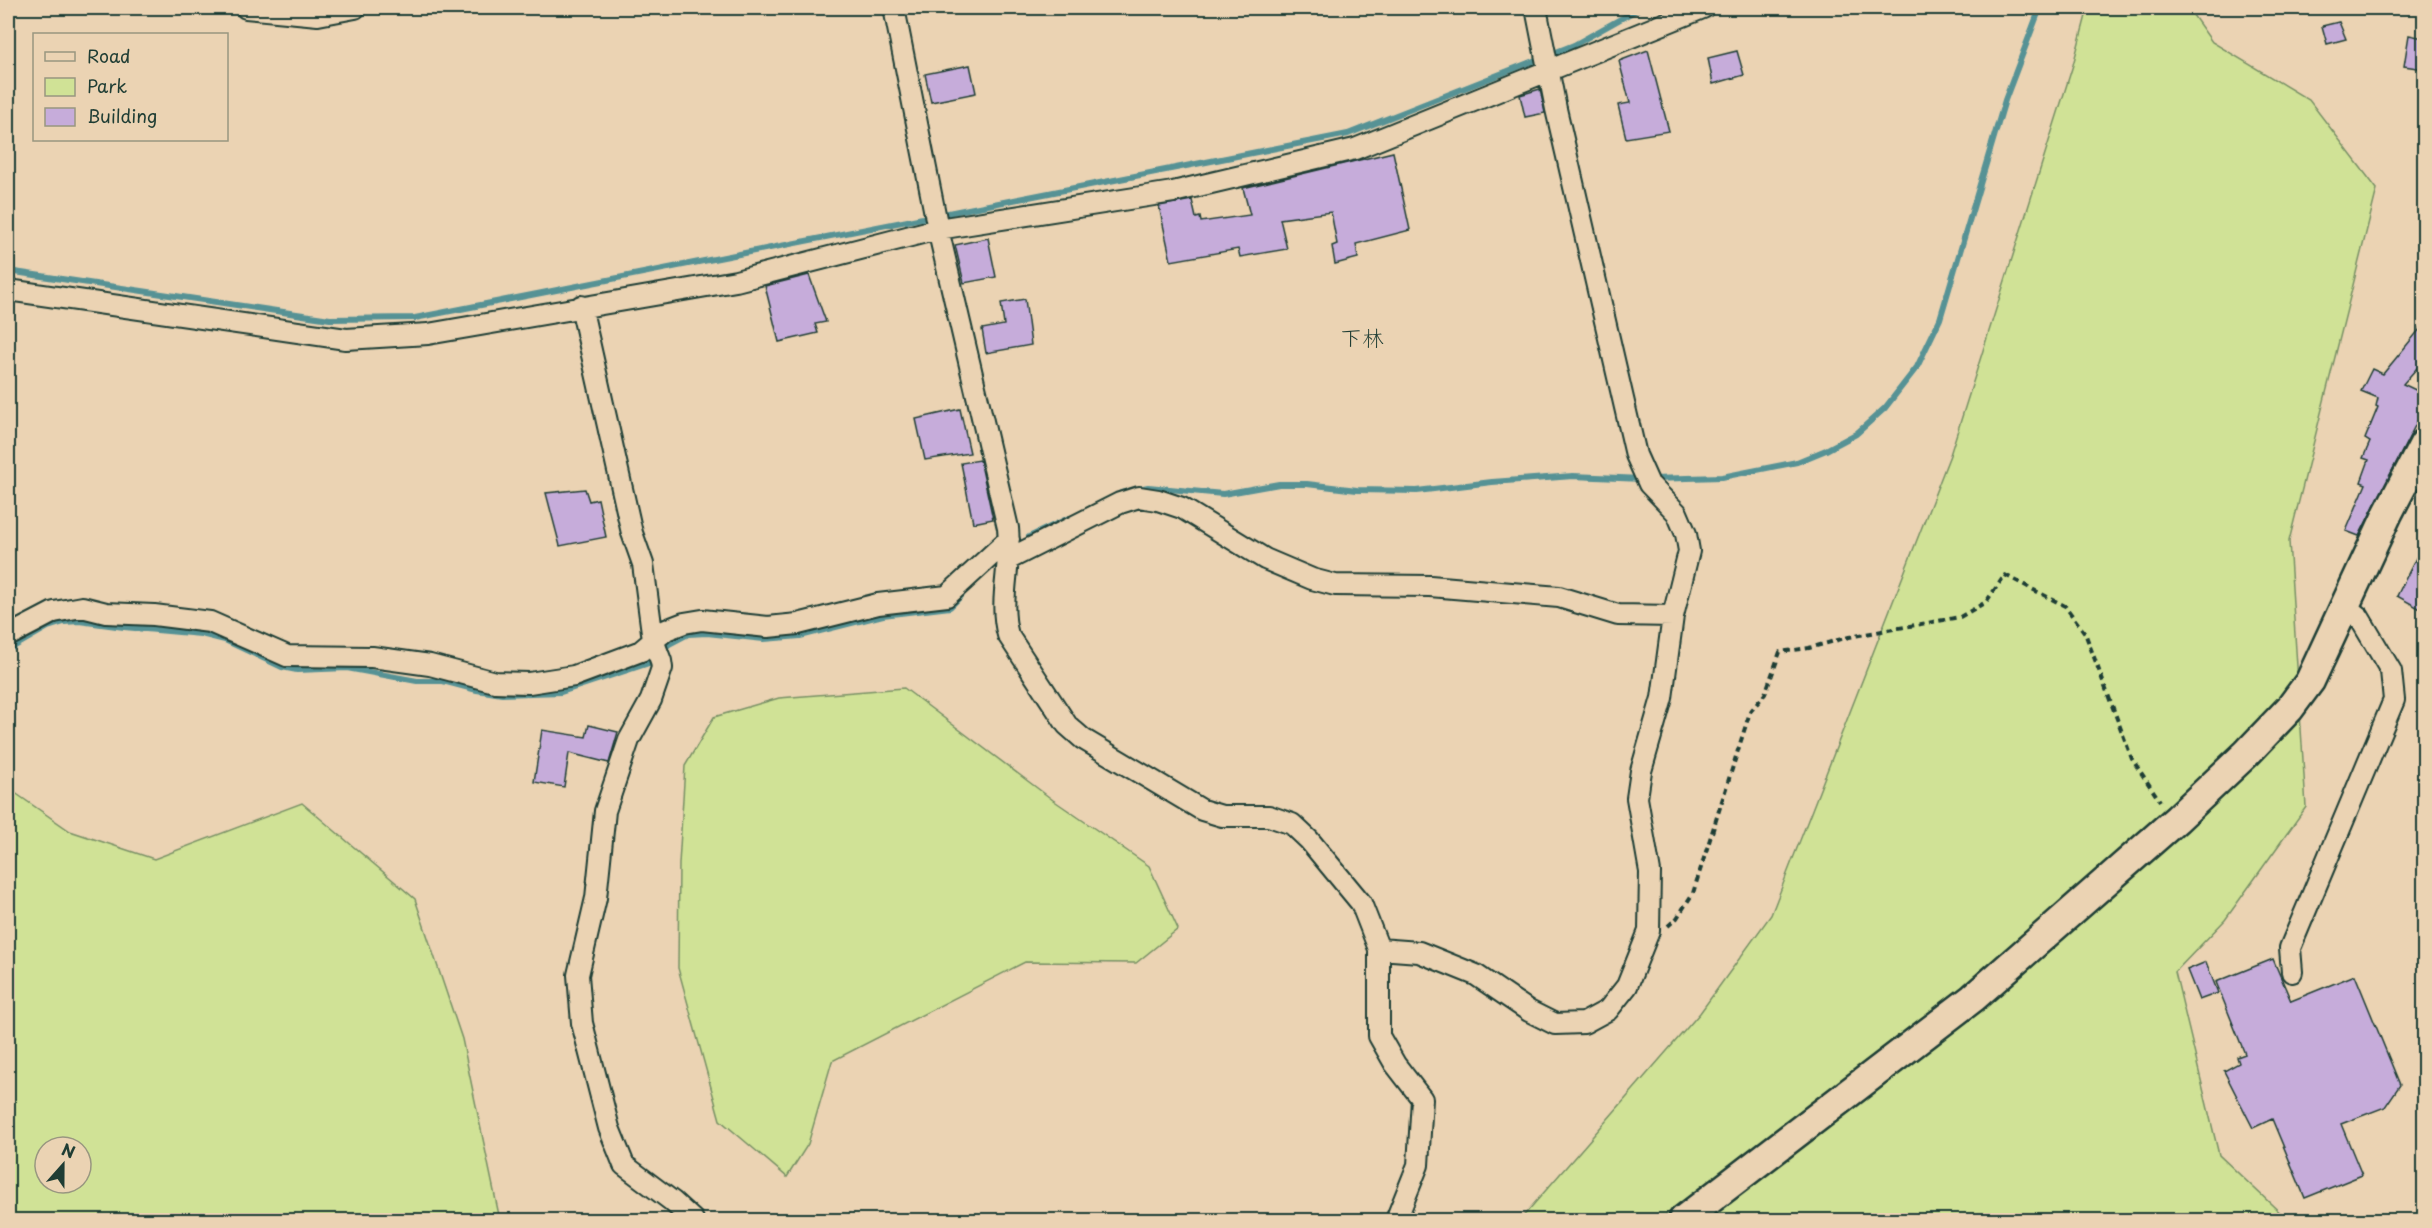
<svg xmlns="http://www.w3.org/2000/svg" width="2432" height="1228" viewBox="0 0 2432 1228" font-family="'Playpen Sans','Klee One',sans-serif">
<rect width="100%" height="100%" fill="#ebd3b3"/>
<filter id="ink" filterUnits="userSpaceOnUse"><feTurbulence type="fractalNoise" baseFrequency=".0167" numOctaves="2"/><feDisplacementMap in="SourceGraphic" scale="12" xChannelSelector="R" yChannelSelector="G"/><feConvolveMatrix kernelMatrix="1 2 1 2 8 2 1 2 1" color-interpolation-filters="sRGB"/></filter>
<g filter="url(#ink)">
<path fill="#d0e296" stroke="#789065" stroke-width="1.5" fill-rule="evenodd" d="M2088,8h100l24,34 97,58 68,89 -88,352 17,266 -81,113 -50,52 44,183 69,65h-768l180,-207 71,-98 179,-460 123,-390z
M904,688l149,112 96,66 29,63 -42,34 -111,-1 -193,99 -24,83 -21,33 -67,-57 -42,-152 1,-104 6,-98 29,-49 65,-19z
M8,788l62,43 84,28 148,-56 113,96 47,140 38,181h-492zM45,1147h36v36h-36z"/>
<g fill="none" stroke-linecap="round" stroke-linejoin="round">
<path stroke="#569295" stroke-width="6" d="M8,271l322,48 85,-1 933,-184 226,-89 66,-37
M1652,479l70,-2 75,-15 29,-12 30,-16 29,-26 32,-41 23,-48 65,-219 35,-92
M1121,493l27,-6 75,7 56,-10h28l50,6 60,1 75,-9 81,-6 69,3
M1029,537l40,-19
M8,650l40,-23 16,-5 15,-1 45,6 77,7 24,6 57,27 15,3 50,-2 70,13h26l34,9 25,4 59,-2 88,-29 20,-19 19,-10 19,-1 57,6 36,-3 83,-21 67,-8 12,-12"/>
</g>
<path fill="#c6acda" stroke="#1f3d34" stroke-width="1.5" d="M2339,22l7,17 -19,5 -5,-18z
M2409,35l15,3v31l-20,-3z
M1648,50l21,81 -43,7 -8,-33 12,-2 -11,-42z
M1737,51l7,24 -31,9 -5,-26z
M970,65l6,28 -45,9 -6,-28z
M1540,89l5,24 -20,4 -5,-22z
M1393,152l17,78 -54,14 2,14 -23,6 -3,-18 5,-2 -6,-32 -51,7 7,30 -47,8 -2,-8 -67,12 -12,-55 33,-6 4,18 4,-1 1,5 49,-7 -7,-27z
M988,238l8,39 -32,6 -9,-38z
M809,275l17,47 -11,2 3,9 -39,9 -14,-56z
M1025,299l6,46 -45,8 -4,-24 22,-4 -3,-22z
M2424,324v36l-21,24 21,10v14l-65,128 -13,-5 20,-47 -5,-2 8,-22 -6,-2 7,-16 -5,-3 13,-32 -2,-1 2,-8 -17,-7 11,-22 11,5z
M960,409l10,44 -45,7 -9,-41z
M980,460l13,59 -20,4 -12,-60z
M585,489l4,12 9,-2 8,38 -46,9 -14,-53z
M2424,542v69l-27,-15z
M589,725l29,7 -9,31 -40,-10 -5,34 -30,-5 8,-52 44,7z
M2273,959l18,42 64,-26 45,110 -15,22 -44,17 21,51 -57,23 -33,-79 -19,9 -29,-57 15,-8 -2,-6 8,-3 -29,-72z
M2206,962l12,31 -19,7 -12,-30z"/>
<g fill="none" stroke-linecap="round" stroke-linejoin="round">
<g stroke="#1f3d34" stroke-width="24">
<path id="street" d="M246,8l72,7 37,-7
M894,8l44,221 70,299c4,36 -10,72 0,107l59,90 16,14 119,71 20,6h47l23,8 17,16 52,63 18,46v87l16,28 27,35 -4,66 -22,55
M8,290l338,49 82,-5 308,-53 202,-52 235,-37 182,-43 348,-141
M581,306l51,227 11,31 10,76 8,21 1,7 -11,32 -22,40 -24,71 -9,87 -18,77 4,48 27,105 15,37 48,36 21,19
M1009,559l111,-56 19,-6 19,3 24,8 83,51 47,20 23,6 95,1 129,11 59,18 55,1
M8,636l46,-24 28,-5 24,6 48,2 56,7 77,34 85,1 58,8 65,17 34,1 45,-7 67,-25 25,-21 18,-7 18,-3 66,7 30,-3 80,-20 69,-8 62,-57
M1379,949l40,3 57,23 53,36 26,13 29,-1 24,-13 19,-24 22,-55 1,-59 -13,-74 4,-27 21,-73 11,-82 16,-65 -3,-17 -9,-21 -28,-29 -13,-29 -80,-346 -20,-101
M2292,972l-2,-24 104,-248 -3,-29 -32,-54 -14,-11"/>
</g>
<g stroke="#1f3d34" stroke-width="33">
<path id="secondary" d="M1683,1220l290,-222 204,-179 70,-66 43,-45 20,-27 78,-168 36,-69"/>
</g>
<path stroke="#1f3d34" stroke-width="4" stroke-dasharray="6 4.5" stroke-linecap="butt" d="M1668,926l9,-8 16,-25 57,-181 15,-18 15,-42 29,-4 40,-11 111,-20 26,-15 19,-27 60,31 20,27 47,126 28,42"/>
<use href="#street" stroke="#ebd3b3" stroke-width="20"/>
<use href="#secondary" stroke="#ebd3b3" stroke-width="28"/>
</g>
</g>
<g text-anchor="middle" stroke-width="4.5" stroke-linejoin="round" paint-order="stroke">
<g font-size="22" fill="#1f3d34" stroke="#ebd3b3">
<text x="1362" y="346">下林</text>
</g>
</g>
<rect width="2432" height="1228" fill="none" stroke="#ebd3b3" stroke-width="30"/>
<rect x="15" y="15" width="2402" height="1198" fill="none" stroke="#1f3d34" stroke-width="2" filter="url(#ink)"/>
<rect x="33" y="33" width="195" height="108" fill="#ebd3b3" stroke="#999780" stroke-width="1.5"/>
<rect x="45" y="52" width="30" height="9" fill="#ebd3b3" stroke="#999780" stroke-width="1.5"/>
<text x="87" y="63" font-size="18" fill="#1f3d34">Road</text>
<rect x="45" y="78" width="30" height="18" fill="#d0e296" stroke="#999780" stroke-width="1.5"/>
<text x="87" y="93" font-size="18" fill="#1f3d34">Park</text>
<rect x="45" y="108" width="30" height="18" fill="#c6acda" stroke="#999780" stroke-width="1.5"/>
<text x="87" y="123" font-size="18" fill="#1f3d34">Building</text>
<g transform="translate(63 1165) rotate(21)"><circle r="28" fill="#ebd3b3" stroke="#999780" stroke-width="1.5"/>
<path d="M0-4.5L10 22L0 15L-10 22Z" fill="#1f3d34"/>
<text y="-9" font-size="16" font-weight="bold" text-anchor="middle" fill="#1f3d34">N</text>
</g>
</svg>
